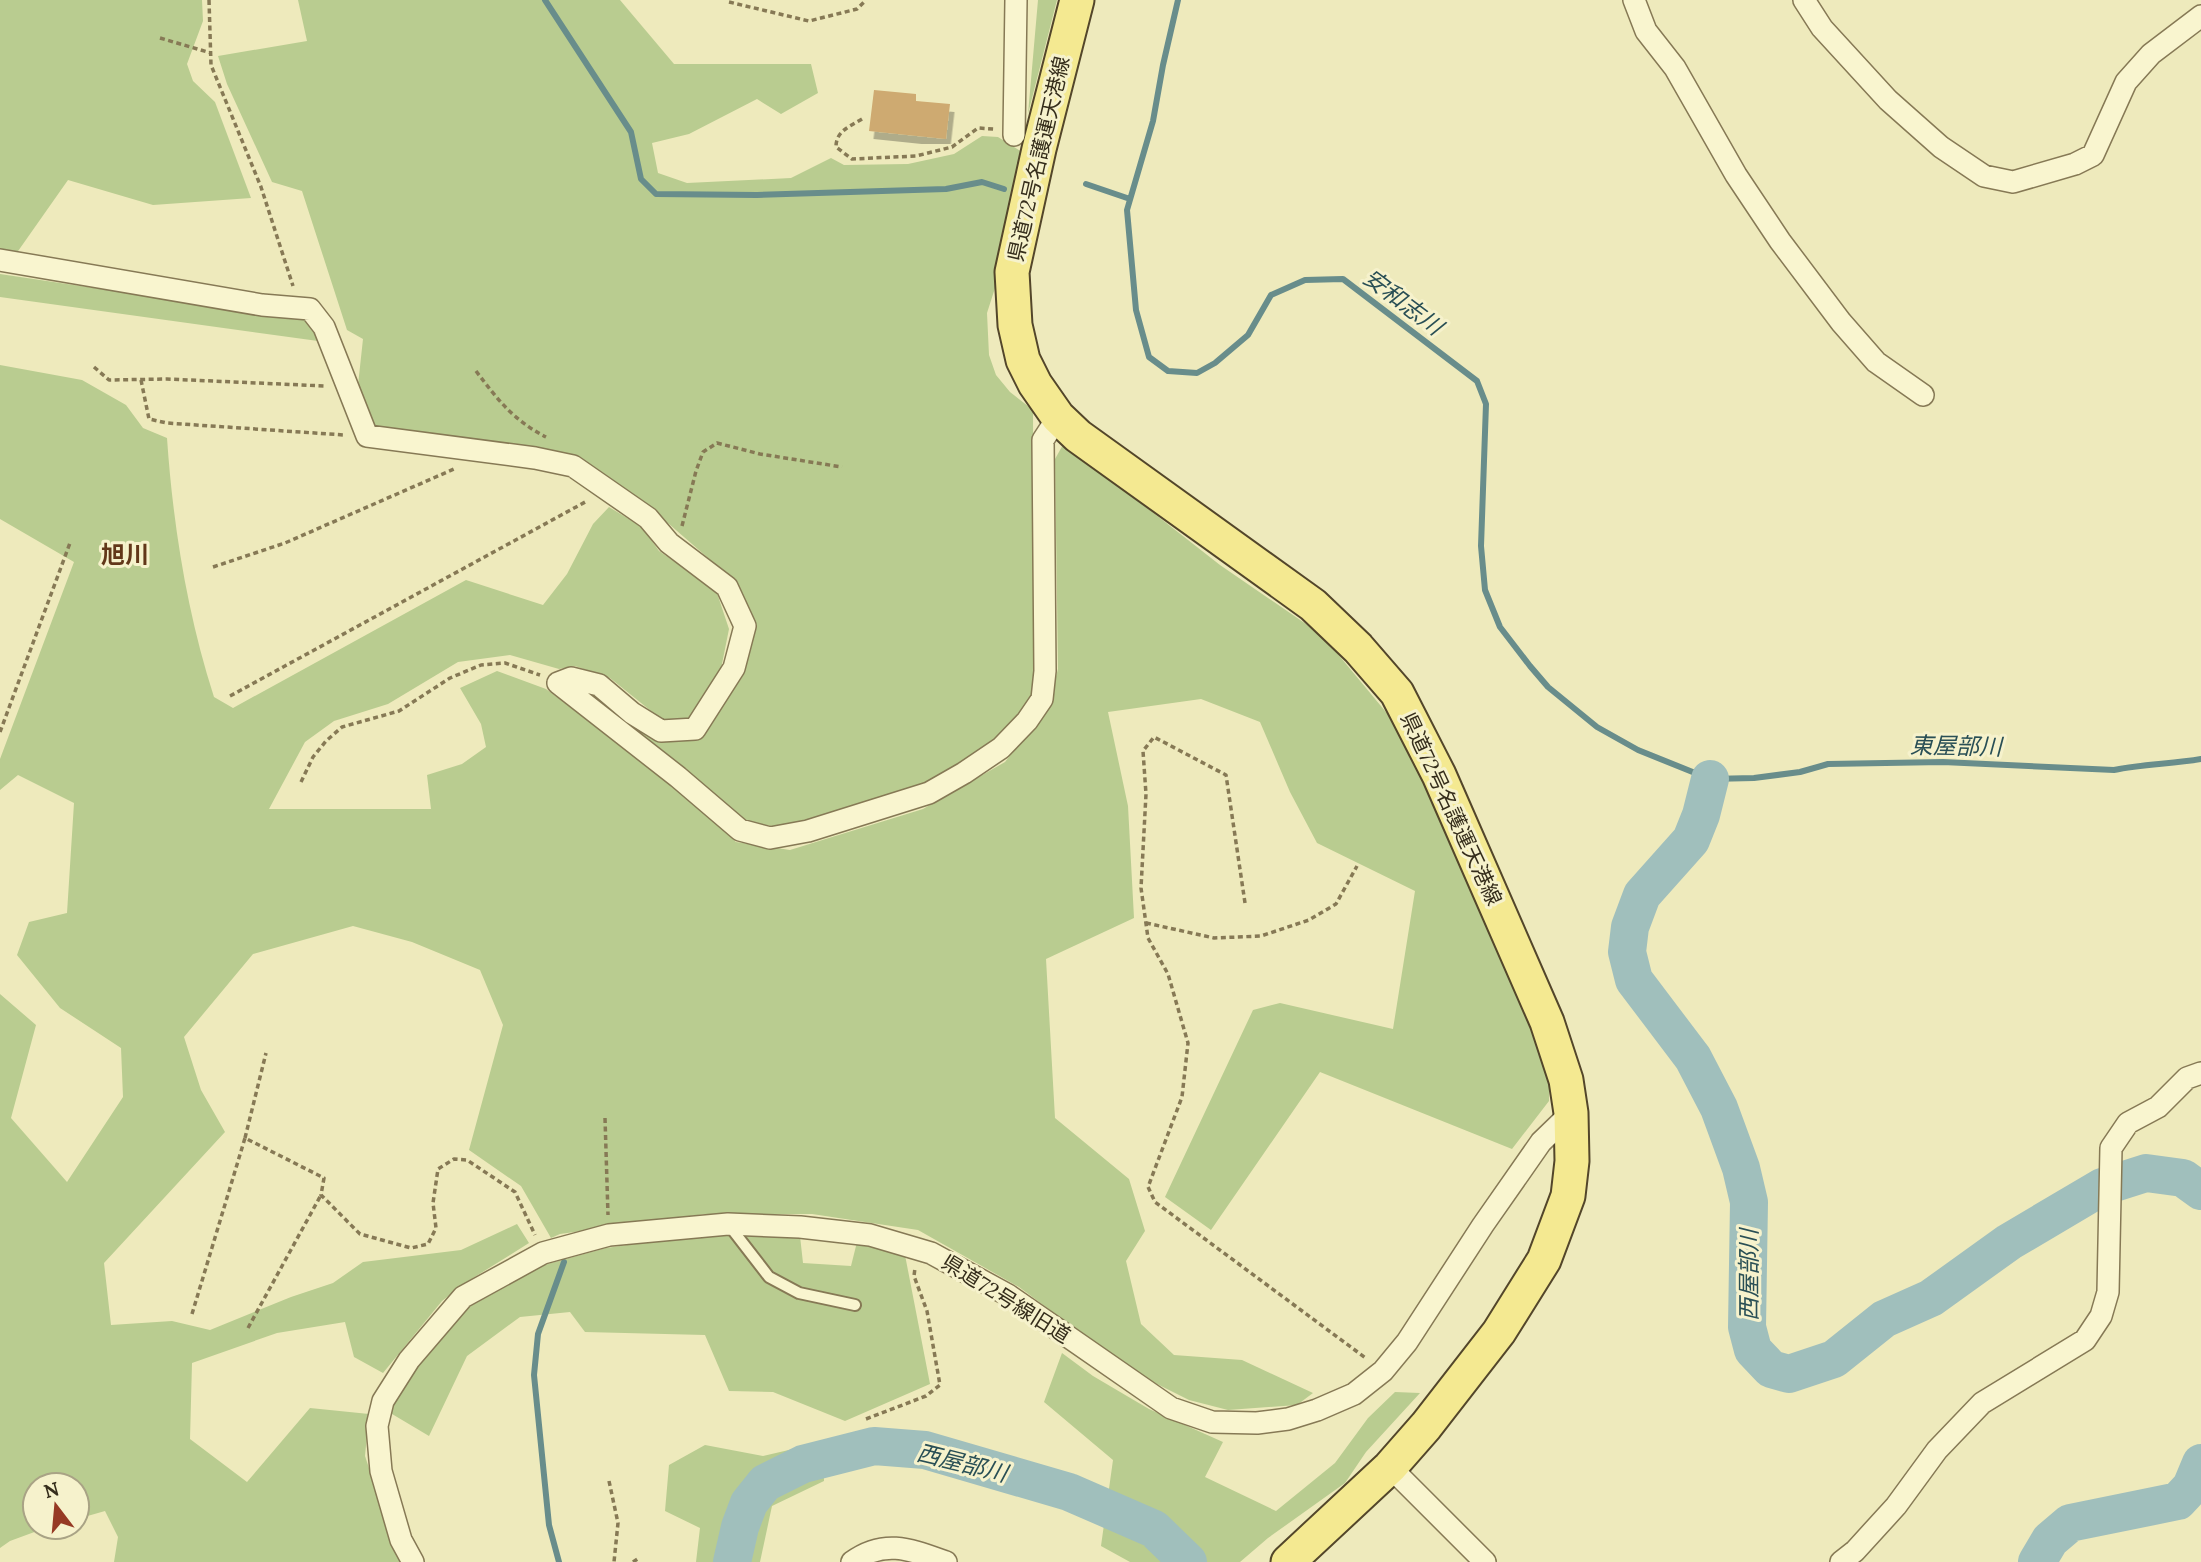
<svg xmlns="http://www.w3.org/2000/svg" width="2201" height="1562" viewBox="0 0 2201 1562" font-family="Lora,'Noto Sans JP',serif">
<defs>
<filter id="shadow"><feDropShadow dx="4.5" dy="8" stdDeviation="0" flood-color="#0004"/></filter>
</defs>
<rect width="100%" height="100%" fill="#eeeabc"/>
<path fill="#b9cc90" d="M0,0h202l1,21 -16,43 6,17 22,21 36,96 -98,7 -85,-25 -52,74 -16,-2z
M298,0h322l54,64h137l7,29 -37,21 -24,-15 -68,35 -37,9 6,30 29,10 104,-5 40,-20 13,7 64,-1 46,-10 28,-18 16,1 24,15 -19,81 -8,55 -8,25 2,42 7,20 14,17 23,18 1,280 -5,14 -29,35 -75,45 -114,36 -38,6 -25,-3 -175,-137 21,3 28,29 38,24 39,-4 44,-62 11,-43 -7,-29 -32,-40 -46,-40 -61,-44 -233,-53 -17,-42 5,-46 -16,-9 -45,-139 -30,-9 -45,-98 -9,-28 89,-15z
M1038,0h19l-29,114z
M0,274l308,46 10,21 -318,-44z
M0,365l82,15 44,25 17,23 24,10c6,87 20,175 47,259l19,11 233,-128 77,25 24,-31 26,-50 16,-17 33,20 17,24 57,39 13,39 -8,40 -31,50h-29l-51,-41 -35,-12 -16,3 -49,-14 -52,7 -70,42 -54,17 -29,21 -36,67h162l-4,-34 35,-11 24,-17 -5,-23 -21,-36 37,-17 49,18 144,108 46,45 54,8 133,-41 82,-47 44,-58 9,-35 -3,-210 9,-16 156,122 102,70 73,88 98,208 56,140v30l-37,48 -192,-77 -109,158 -46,-33 88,-187 27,-7 113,26 22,-138 -98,-48 -27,-51 -30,-70 -59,-23 -93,13 20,94 6,112 -88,41 9,159 74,61 16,52 -19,30 15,63 33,31 68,5 71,33 -16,12 -69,5 -39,-10 -54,-27 -116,-86 -101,-57 -106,-16h-107l-145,20 -9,4 -30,-52 -52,-36 34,-125 -23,-55 -68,-28 -59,-16 -100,28 -69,83 17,53 24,42 -121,131 7,62 61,-4 38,9 81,-33 42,-14 30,-21 98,-12 56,-26 12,19 -64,40 -23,18 -59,72 -29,-16 -9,-35 -68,11 -85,30 -2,76 57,43 63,-74 59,6 -4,42 35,106h-286l4,-25 -13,-26 -28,8v-34h-42v42h13l-38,14 -10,7v-554l36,31 -25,93 56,64 56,-85 -2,-49 -61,-40 -43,-53 12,-33 38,-9 7,-110 -56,-28 -18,15v-31l74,-197 -74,-43z
M691,1236h109l3,27 48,3 6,-24 48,13 25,129 -85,37 -72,-29 -44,-1 -24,-56 -120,-3 -15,-20 -50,5 -53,39 -38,80 -42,-25 33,-51 49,-53 75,-42 62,-17z
M1062,1353l31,23 56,33 74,33 -18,35 71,34 59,-48 33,-45 27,-26 25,1 -54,59 -21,31 -77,55 -28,24h-110l-29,-16 12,-86 -69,-58z
M823,1442l1,39 -52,25 -12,56h-64l4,-34 -35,-17 4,-46 36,-20 58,11z"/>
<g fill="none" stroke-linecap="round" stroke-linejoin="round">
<path stroke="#688d8b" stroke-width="6" d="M545,0l86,132 10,47 15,15 101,1 189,-6 36,-7 22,7
M1178,0l-15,65 -10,56 -26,89 9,100 13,47 19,14 29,2 18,-10 33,-28 23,-40 34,-15 38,-1 134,102 9,23 -5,142 4,44 15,37 30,39 18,21 49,40 41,23 72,29 44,-1 46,-6 28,-8 115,-2 171,8c29,-6 58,-6 87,-11
M1086,184l44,15
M559,1562l-10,-37 -15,-150 4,-41 26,-72"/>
<path stroke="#a0bfbc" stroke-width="38" d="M1710,779l-9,36 -10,25 -49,55 -12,32 -3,25 7,28 59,78 26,50 22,60 8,34 -2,125 6,23 18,19 18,5 45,-15 50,-40 47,-21 78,-56 93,-55 44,-14 37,5 18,13
M732,1562l8,-35 9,-24 16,-20 38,-19 71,-18 51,4 144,42 85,37 34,33
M2037,1562l13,-22 20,-17 108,-22 13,-14 10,-24"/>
</g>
<path fill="#ceaa71" filter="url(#shadow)" d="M874,90l42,4v7l34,3 -4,35 -77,-8z"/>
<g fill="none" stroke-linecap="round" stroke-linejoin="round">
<g stroke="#867955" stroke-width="14">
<path id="service" d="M728,1224l41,53 30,16 56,12"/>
</g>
<g stroke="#867955" stroke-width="24">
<path id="minor" d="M1634,0l12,31 29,37 61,107 44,66 61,81 35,40 47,33
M1804,0l18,28 66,72 53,47 43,29 29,6 62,-18 18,-9 33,-73 25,-28 50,-38
M1014,135l2,-135
M0,260l262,45 48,4 14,18 43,109 168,22 38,8 75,52 21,25 58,44 18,39 -11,42 -39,61 -34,2 -29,-18 -33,-28 -28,-7 -13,5
M558,683l120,94 62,53 30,8 38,-7 121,-38 35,-20 37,-25 26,-27 15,-22 3,-28 -2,-231 15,-23
M1390,1467l95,95
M413,1562l-12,-22 -20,-69 -4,-45 6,-25 26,-41 54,-63 80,-44 66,-18 119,-11 72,3 70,8 61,18 77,42 163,113 41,14 45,1 31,-4 29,-9 37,-16 29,-23 24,-29 76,-117 58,-83 30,-29
M852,1562c33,-24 60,-12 94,0
M1841,1562l14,-11 41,-45 41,-56 45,-47 103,-63 16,-24 7,-24 3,-144 17,-25 30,-16 29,-29 14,-5"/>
</g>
<g stroke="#53462a" stroke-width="37">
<path id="primary" d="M1077,0l-38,149 -27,123 3,53 8,35 12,24 23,33 20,19 235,169 45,43 39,45 42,82 108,247 19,58 5,33 1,48 -4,35 -24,64 -45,72 -73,94 -36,41 -102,95"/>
</g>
<path stroke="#867955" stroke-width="3.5" stroke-dasharray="5 3.5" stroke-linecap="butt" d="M209,0l2,65 50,122 32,99
M729,2l80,19 48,-12 9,-9
M160,38l51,15
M862,119c-13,8 -26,12 -26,28l16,12 64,-3 36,-9 26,-19 16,1
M94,367l15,13 58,-1 157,7
M476,371c22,29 37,49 70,66
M141,380l8,39 18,4 177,12
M682,526l14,-55 7,-19 14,-9 43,11 82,13
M213,567l72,-24 169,-74
M230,696l357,-195
M0,732l70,-189
M301,782l12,-25 13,-16 16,-14 57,-16 51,-33 31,-13 24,-2 35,12
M1245,903l-19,-128 -72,-38 -11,14 3,43 -5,94 7,50 20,36 20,69 -6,54 -34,90 7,15 212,157
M1146,923l68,15 47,-2 48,-16 27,-16 21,-38
M605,1118l3,97
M245,1138l21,-85
M192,1314l53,-176 79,40 -3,17 39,39 51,14 17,-4 8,-16 -3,-25 5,-34 16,-10 13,1 48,32 20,43
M248,1328l73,-133
M866,1419l60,-23 14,-11 -13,-74 -13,-35 1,-8
M609,1481l9,42 -4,39
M633,1562l6,-4"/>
<use href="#service" stroke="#f9f5cf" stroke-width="10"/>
<use href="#minor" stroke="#f9f5cf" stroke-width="21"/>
<use href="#primary" stroke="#f4e991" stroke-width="33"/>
</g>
<g text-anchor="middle" stroke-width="6" stroke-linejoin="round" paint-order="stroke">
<g font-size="21" fill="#352d1b" stroke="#f6f2cc">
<text transform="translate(1039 159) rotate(-77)" y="7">県道72号名護運天港線</text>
<text transform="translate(1451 809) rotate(65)" y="7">県道72号名護運天港線</text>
<text transform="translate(1006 1299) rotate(32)" y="7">県道72号線旧道</text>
</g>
<g font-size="23" font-style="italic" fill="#294f55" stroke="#f6f2cc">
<text transform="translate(1403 302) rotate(37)" y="8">安和志川</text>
<text transform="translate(1956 746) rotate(1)" y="8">東屋部川</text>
<text transform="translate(1749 1275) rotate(-90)" y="8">西屋部川</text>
<text transform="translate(962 1463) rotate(14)" y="8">西屋部川</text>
</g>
<g font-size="24" font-weight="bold" fill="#623719" stroke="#f6f2cc">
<text x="125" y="563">旭川</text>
</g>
</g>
<g transform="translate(56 1506) rotate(344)"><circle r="33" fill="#f6f2cc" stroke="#a9a385" stroke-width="2"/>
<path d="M0-5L12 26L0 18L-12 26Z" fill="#963a24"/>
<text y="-10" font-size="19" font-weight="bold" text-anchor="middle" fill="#352d1b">N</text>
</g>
</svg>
